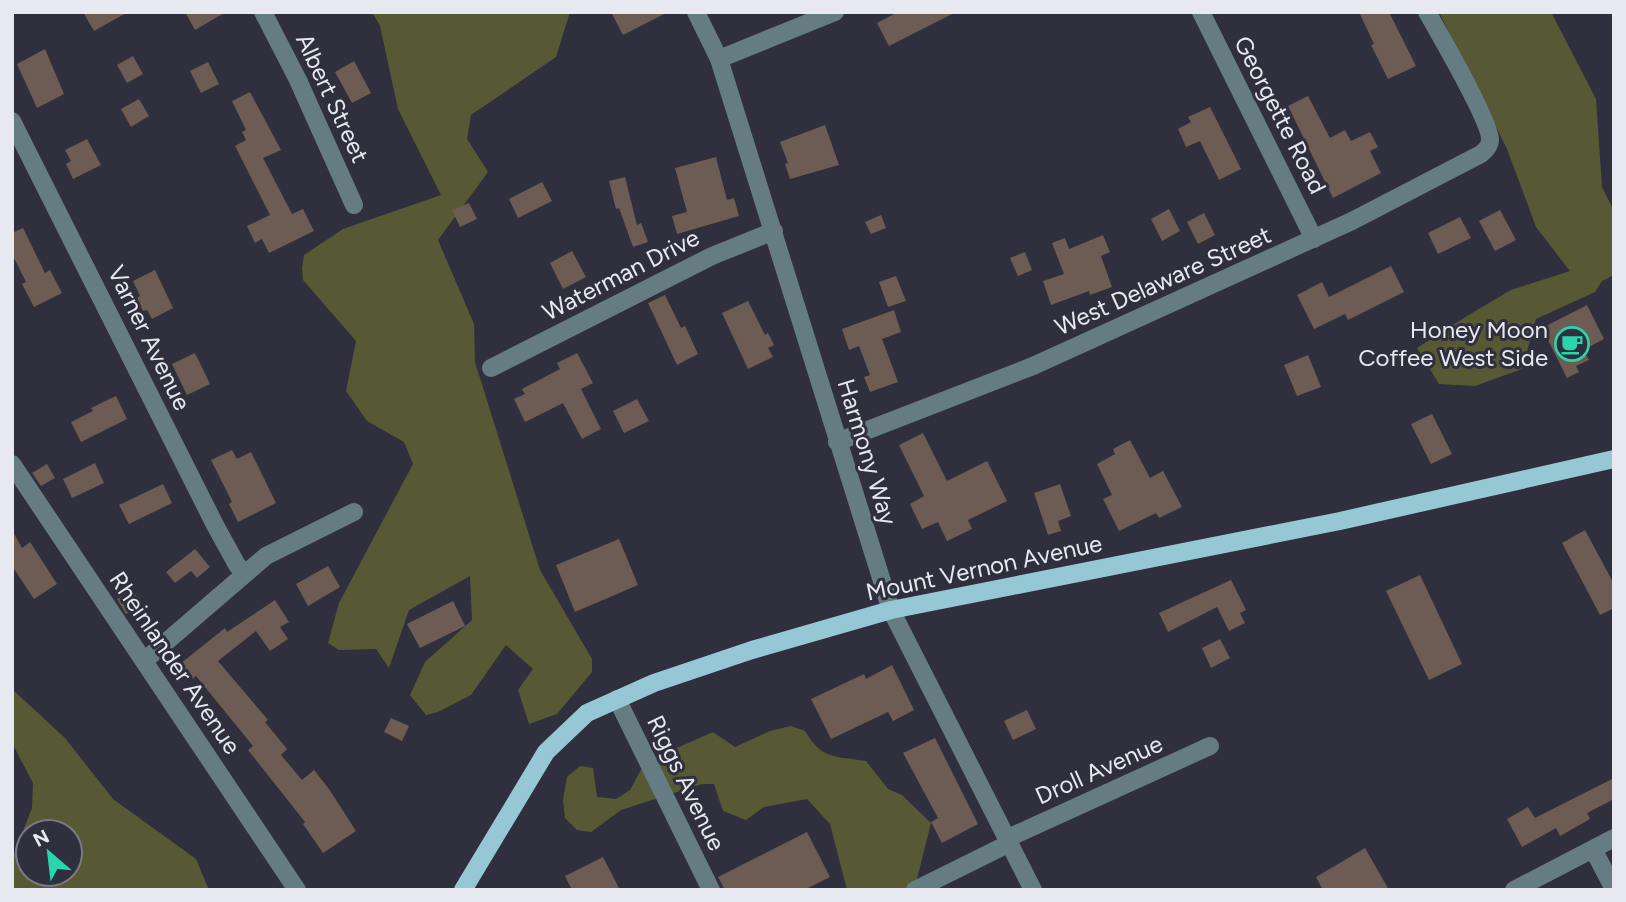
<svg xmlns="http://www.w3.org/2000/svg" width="1626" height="902" viewBox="0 0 1626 902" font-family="Figtree,sans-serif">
<rect width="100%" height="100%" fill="#302f3d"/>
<path fill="#575934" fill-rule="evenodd" d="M372,12h198l-14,45 -85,58 -4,24 21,33 -50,68 36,84 1,38 65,208 52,89v13l-35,42 -28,10 -11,-34 15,-21 -27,-24 -35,50 -33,17 -12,3 -16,-20 15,-33 47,-42 -2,-44 -61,34 -20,58 -13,-19 -37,1 -11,-7 11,-40 74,-139 -9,-22 -37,-21 -21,-30 10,-50 -53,-61 -1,-12 2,-13 39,-26 98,-34 -43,-86 -18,-83z
M1439,12h112l45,87 6,88 12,24v64l-12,6 -7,11 -59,27 -14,50 -47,17 -36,-2 -22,-36 50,-32 44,-26 59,-19 -34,-44 -29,-78z
M12,689l53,49 48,61 83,60 13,31h-197v-31l20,-51 1,-25 -21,-40zM28,832h42v42h-42z
M791,726l14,5c17,29 30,25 61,30l22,28 14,6 29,28 -14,56 3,11h-73l-17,-66 -23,-25 -43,8 -18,13 -23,-9 -9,-27h-12l-81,26 -30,22 -14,-2 -12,-12 -2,-18 4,-23 13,-11 13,2 4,29 19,2 14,-9 15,-28 68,-30 22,15 35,-16z"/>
<path fill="#6c5c53" d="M83,12h45l-34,19z
M185,12h41l-31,18z
M611,12h57l-45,23z
M898,12h58l-67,34 -12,-23z
M1359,12h30l27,54 -28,13 -17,-34 3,-1z
M45,49l19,45 -27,14 -20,-44z
M133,56l10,18 -16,9 -10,-18z
M354,61l17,32 -19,10 -17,-31z
M208,62l11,22 -18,9 -11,-22z
M250,92l31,58 -18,8 29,56 11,-5 11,22 -45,22 -7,-14 -7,4 -8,-17 23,-11 -35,-69 11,-6 -4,-8 4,-2 -14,-29z
M1308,96l22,42 15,-8 6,11 19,-9 8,15 -8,4 11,22 -48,25 -45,-92z
M139,99l10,17 -18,11 -10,-18z
M1210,107l31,62 -22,11 -19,-39 -14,6 -8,-18 13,-7 -3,-5z
M825,125l14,40 -49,14 -5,-15 3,-1 -8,-21z
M87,139l14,26 -28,14 -7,-15 5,-3 -6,-11z
M716,157l11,43 7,-2 5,18 -62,18 -5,-18 15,-4 -12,-44z
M625,177l12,48 4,-2 7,19 -15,5 -14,-39 -3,1 -7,-28z
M542,182l10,19 -34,17 -9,-19z
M469,203l8,16 -17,8 -8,-17z
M1169,209l11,22 -18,10 -11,-22z
M1500,210l16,30 -21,11 -16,-30z
M1204,213l11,22 -17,9 -11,-22z
M881,215l5,13 -15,6 -6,-12z
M1460,217l11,21 -33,16 -10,-21z
M23,228l22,45 5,-3 12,23 -28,14 -12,-23 4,-2 -14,-28v-21z
M1103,235l7,17 -9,4 11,31 -22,8 -1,-4 -38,14 -8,-24 21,-7 -12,-31 13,-5 4,11z
M572,251l14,26 -23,12 -13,-26z
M1025,252l7,18 -14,6 -8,-18z
M1391,266l13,26 -56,28 -3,-6 -31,15 -17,-34 25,-13 7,15z
M155,270l18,38 -21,11 -5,-9 -4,1 -6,-13 3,-2 -7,-15z
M896,276l10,25 -18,6 -9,-25z
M665,295l16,33 4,-2 13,28 -21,11 -29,-62z
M748,301l17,34 3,-2 6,12 -6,3 5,9 -25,12 -26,-56z
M1587,305l17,34 -21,11 6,10 -13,6 3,6 -12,6 -25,-50z
M894,310l7,22 -19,7 16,43 -28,10 -6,-15 6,-2 -11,-29 -10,4 -7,-21z
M195,353l15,31 -23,11 -15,-31z
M577,353l16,30 -12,6 20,40 -19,10 -19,-36 -38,19 -11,-23 11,-5 -3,-5 38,-20 -3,-6z
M1308,355l13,32 -24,9 -13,-31z
M116,396l11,23 -46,23 -10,-20 22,-11 -2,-3z
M637,399l12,22 -25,12 -11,-22z
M1432,414l20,40 -21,10 -20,-40z
M923,433l24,48 40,-20 20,40 -39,19 4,9 -25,12 -9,-19 -16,7 -12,-25 14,-8 -25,-51z
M1130,440l20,38 13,-7 19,36 -23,11 -3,-5 -37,18 -16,-32 9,-4 -15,-31 18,-10 -2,-5z
M232,450l5,9 14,-7 25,51 -38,19 -9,-18 3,-2 -21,-42z
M95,463l9,20 -32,15 -9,-19z
M47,464l8,14 -14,8 -9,-13z
M163,484l9,19 -43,21 -10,-19z
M1060,484l11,32 -13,5 3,10 -13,4 -14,-42z
M12,530l10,18 8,-6 27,42 -23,15 -22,-33z
M1585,530l29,54v24l-14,7 -38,-72z
M619,539l19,46 -63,27 -19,-47z
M195,549l15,18 -13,11 -6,-7 -16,12 -9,-11z
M328,566l12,21 -32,19 -12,-22z
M1420,575l42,89 -33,16 -43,-89z
M1231,580l15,30 -6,3 5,10 -16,8 -12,-24 -49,25 -9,-19z
M133,590l8,15 -15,9 -9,-15z
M275,600l14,22 -9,5 8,12 -18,12 -14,-20 -38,30 50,59 -3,2 22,27 -6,6 21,25 12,-10 15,19 27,42 -33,22 -20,-29 2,-2 -57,-72 5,-4 -57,-70 -4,3 -12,-15 45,-36 2,4z
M453,601l12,25 -45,22 -13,-24z
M1220,639l10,19 -19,10 -9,-20z
M892,665l22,45 -21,11 -5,-9 -57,27 -20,-40 53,-25 2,5z
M1027,710l9,19 -23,11 -9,-19z
M391,718l18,8 -7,15 -18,-9z
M935,738l43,86 -36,19 -11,-21 7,-4 -35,-65z
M1614,778v21l-27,14 3,6 -30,17 -4,-8 -34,19 -15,-28 21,-12 7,11z
M807,832l23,45 -26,13h-79l-7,-13z
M1365,848l24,42h-66l-7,-13z
M603,857l17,33h-48l-7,-14z"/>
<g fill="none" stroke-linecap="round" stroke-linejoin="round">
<path stroke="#657d82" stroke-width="18" d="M263,12l35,68 56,125
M696,12l23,47 172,551 142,280
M1201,12l113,227
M719,59l116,-47
M12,121l203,404 22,40 8,9
M491,368l221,-112 62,-25
M837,442l196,-76 319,-145 129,-67c5,-4 9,-8 9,-14 1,-17 -51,-107 -63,-128
M12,464l285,426
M144,661l122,-105 88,-44
M617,699l94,191
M1008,838l202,-92
M1593,849l21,40
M915,890l95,-47
M1514,890l100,-52"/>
<path stroke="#95c8d4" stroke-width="18" d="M463,890l83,-138 41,-39 67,-30 98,-33 139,-40 449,-89 274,-62"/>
</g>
<defs>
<g id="cafe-ring" transform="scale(1.75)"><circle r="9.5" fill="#302f3d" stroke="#2ad5ac" stroke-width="1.5"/><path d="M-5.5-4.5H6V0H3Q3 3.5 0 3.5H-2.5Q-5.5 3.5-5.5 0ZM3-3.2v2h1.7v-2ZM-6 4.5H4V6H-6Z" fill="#2ad5ac"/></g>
</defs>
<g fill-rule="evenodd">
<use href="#cafe-ring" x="1572" y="344"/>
</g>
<g text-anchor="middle" stroke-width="6" stroke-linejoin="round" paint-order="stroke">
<g font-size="24" fill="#e8e8f1" stroke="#302f3d">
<text transform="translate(332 98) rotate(65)" y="8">Albert Street</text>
<text transform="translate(1280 115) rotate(63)" y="8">Georgette Road</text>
<text transform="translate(621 275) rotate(-27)" y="8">Waterman Drive</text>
<text transform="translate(1163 281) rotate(-24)" y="8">West Delaware Street</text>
<text transform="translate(149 338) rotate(64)" y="8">Varner Avenue</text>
<text transform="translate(867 452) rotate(73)" y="8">Harmony Way</text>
<text transform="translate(984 568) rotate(-12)" y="8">Mount Vernon Avenue</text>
<text transform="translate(175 663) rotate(56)" y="8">Rheinlander Avenue</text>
<text transform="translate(1099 770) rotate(-24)" y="8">Droll Avenue</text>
<text transform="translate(686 783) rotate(64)" y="8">Riggs Avenue</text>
</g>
<g font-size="24" fill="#e8e8f1" stroke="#302f3d" text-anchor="end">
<text x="1548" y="338">Honey Moon<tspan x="1548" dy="28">Coffee West Side</tspan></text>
</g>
</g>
<rect width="1626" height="902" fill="none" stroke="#e8e8f1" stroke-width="28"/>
<g transform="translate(49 853) rotate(332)"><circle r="33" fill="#302f3d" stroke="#7a7985" stroke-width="2"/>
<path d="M0-5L12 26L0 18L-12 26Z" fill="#2ad5ac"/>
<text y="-10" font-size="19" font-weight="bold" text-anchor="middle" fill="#e8e8f1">N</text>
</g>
</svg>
